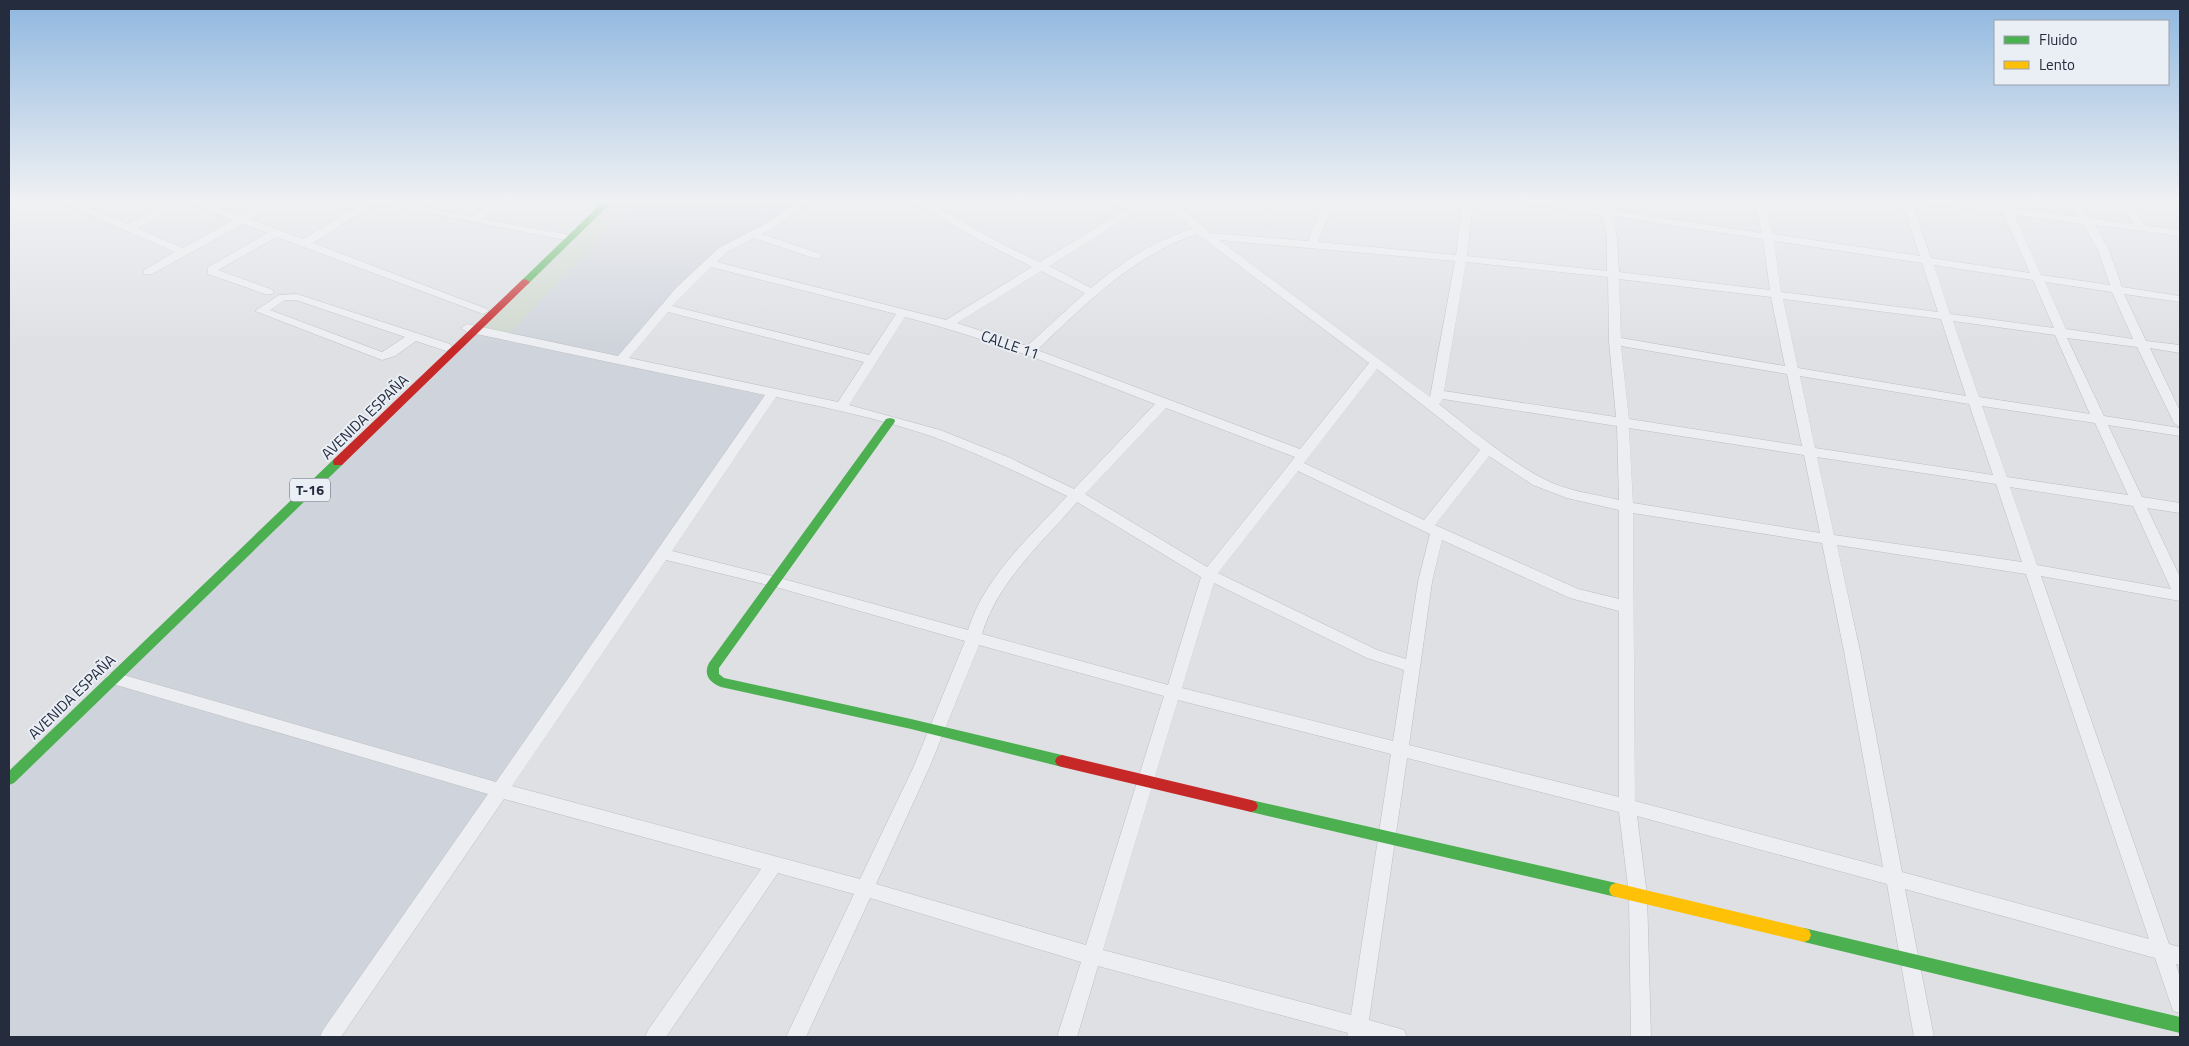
<svg xmlns="http://www.w3.org/2000/svg" width="2189" height="1046" viewBox="0 0 2189 1046" font-family="'Titillium Web',sans-serif">
<rect width="100%" height="100%" fill="#dee0e4"/>
<path fill="#cfd3db" d="M604,200h197l-31,22 -47,24 -18,15 -43,44 -46,58 150,33 -447,641h-310v-267l417,-396z"/>
<path fill="#ced8cd" d="M611,200h26l-130,136 -30,-6z"/>
<g fill="none" stroke-linecap="round" stroke-linejoin="round">
<g stroke="#bcbec2" stroke-width="1">
<path id="street" d="M57,200h13l58,24 47,-24h24l42,16 29,-16h12l-32,19 53,20 64,-39h21l84,17 22,-17h11l-23,19 89,16 5,3 -5,3 -195,-38 -63,40 174,66 2,2 -6,3 -206,-77 -59,33 55,20v4h-8l-57,-20v-7l60,-34 -25,-9 -91,50h-8v-4l31,-18zM186,202l47,18 -50,28 -46,-20z
M800,200h11l-34,26 -15,8 59,20v4h-8l-59,-20 -27,14 -10,10 229,58 86,-53 -51,-26 -51,-30 -27,-11c32,0 57,21 85,36 17,10 35,18 52,26l88,-54 -20,-6 -1,-2h16l14,4h38l11,-4h14l-17,8 27,25 98,8 16,-41h10l-16,42 138,13 7,-55h10l-6,56 140,15v-34l-5,-22 -76,-12 -5,-3h24l56,8 1,-8h10l-1,10 151,23 -8,-33h10l9,34 147,22 -19,-56h10l20,58 99,15 -27,-60 -79,-10 -5,-3h27l54,7 -3,-7h10l4,8 67,9 -12,-17h10l14,18 43,6 -12,-24h10l13,25 36,5v6l-85,-11 14,25 13,37 58,9v6l-56,-8 22,47 34,4v8l-30,-5 30,63v16l-6,-4 -37,-76 -70,-9 37,78 76,12v8l-72,-11 34,72 38,6v10l-33,-5 33,69v24l-139,-25 128,368 11,3v18l-4,-1 4,13v36l-7,-2 -18,-53 -250,-69 29,148h-20l-27,-153 -250,-68 10,79 4,142h-20l-2,-142 -10,-83 -212,-54 -38,262 35,10 3,7h-60l1,-4 -250,-67 -21,71h-20l24,-75 -211,-64 -64,139h-20l68,-143 -76,-21 -112,164h-21l3,-7 113,-161 -257,-70 -163,238h-21l3,-7 165,-236 -375,-110 -5,-2 -3,-4 3,-4 5,-2 383,110 269,-387 -298,-63 -6,-4 6,-4 151,32 59,-69 42,-39 50,-26zM1139,210h34l19,19c-39,12 -70,33 -101,59l-42,-22zM2014,215l69,9 15,26 12,35 -69,-10zM1612,216l151,23 7,51 -151,-18 -2,-35zM1197,234l172,129 -69,86 -263,-99c49,-46 95,-94 160,-116zM1219,240l236,21 -25,136zM1774,241l148,22 16,49 -157,-20zM1466,262l142,15 1,64 7,76 -172,-26zM1934,265l99,15 21,48 -104,-14zM711,267l185,47 -27,41 -197,-49zM1041,271l44,22 -58,53 -70,-23zM1619,279l152,18 14,69 -164,-28zM2045,282l67,10 21,47 -67,-10zM1783,299l158,20 25,77 -168,-28zM668,312l196,50 -26,40 -209,-44zM905,317c86,22 168,55 250,87l-81,85 -66,-32 -68,-27 -91,-25zM1953,321l102,14 35,79 -111,-17zM1621,346l166,28 15,72 -173,-27zM1377,369l103,81 -56,70 -120,-57zM1800,376l169,28 24,71 -178,-27zM776,397c52,11 105,22 155,39 47,17 92,39 136,60 -36,40 -83,81 -99,134l-192,-53 -104,-26zM1443,399l174,27 2,74c-25,-6 -54,-9 -77,-22 -37,-20 -70,-48 -103,-74zM1982,406l113,17 33,72 -121,-18zM1166,408l129,49 -88,110 -122,-73zM1629,428l175,27 16,78 -187,-30zM1489,456l44,29 34,13 52,12v89l-41,-10 -143,-64zM1817,457l179,27 26,78 -188,-27zM1298,471l132,63 -12,48 -12,77 -29,-9 -159,-77zM2010,487l123,19 38,83 -134,-24zM1077,502l124,75 -33,108 -186,-51c15,-52 61,-92 95,-132zM1633,513l189,30 22,108 39,216 -248,-66zM1442,540l128,58 49,13v186l-210,-52 23,-163zM1837,545l189,29 123,365 -247,-67 -42,-221zM666,560l110,27 189,54 -51,125 -54,113 -348,-93zM1214,583l153,75 37,12 -11,71 -211,-53zM979,645l185,51 -78,249 -210,-61 54,-118zM1178,700l213,54 -40,261 -248,-65z
M297,294l153,50 2,3 -6,4 -30,-10 -21,15 -13,4 -127,-49 24,-16zM285,300h11l109,37 -23,15 -112,-42z"/>
</g>
<use href="#street" fill="#edeef1" fill-rule="evenodd"/>
<path fill="#4caf50" fill-rule="evenodd" d="M605,200h9l-86,84h-6v-4z
M890,418l4,1 1,2 -1,2 -175,245v6l5,4 187,41 151,36 5,2 2,4 -2,4 -5,2 -151,-38 -190,-42c-11,-4 -18,-12 -12,-24l177,-244z
M338,458l5,4 -1,3 -328,318 -5,2v-14l325,-312z
M1251,800l365,83 5,2 2,5 -2,5 -5,2 -365,-85 -5,-2 -2,-4 2,-4z
M1804,928l376,89v16l-376,-91 -5,-2 -2,-5 2,-5z"/>
<path fill="#ffc107" fill-rule="evenodd" d="M1616,883l188,45 5,2 2,5 -2,5 -5,2 -188,-45 -5,-2 -2,-5 2,-5z"/>
<path fill="#c62828" fill-rule="evenodd" d="M525,279l5,3 -2,2 -186,181h-8l-1,-3 1,-3 188,-179z
M1062,755l189,45 5,2 2,4 -2,4 -5,2 -189,-45 -5,-2 -2,-4 2,-4z"/>
</g>
<linearGradient id="sky" x2="0" y2="1"><stop stop-color="#8fb7df"/><stop offset="0.58" stop-color="#f0f1f3"/><stop offset="1" stop-color="#f0f1f3" stop-opacity="0"/></linearGradient>
<rect width="2189" height="346" fill="url(#sky)"/>
<g text-anchor="middle" stroke-width="4" stroke-linejoin="round" paint-order="stroke">
<rect fill="#eaeef5" stroke="#5f6675" stroke-width="1" x="290" y="478.5" width="40" height="23" rx="4"/>
<g font-size="14" font-weight="bold" fill="#242c3e">
<text x="310" y="495">T-16</text>
</g>
<g font-size="15" fill="#242c3e" stroke="#eaeef5">
<text transform="translate(1010 345) rotate(19)" y="5">CALLE 11</text>
<text transform="translate(365 417) rotate(-44)" y="5">AVENIDA ESPAÑA</text>
<text transform="translate(72 697) rotate(-44)" y="5">AVENIDA ESPAÑA</text>
</g>
</g>
<rect width="2189" height="1046" fill="none" stroke="#242c3e" stroke-width="20"/>
<rect x="1994" y="20" width="175" height="65" fill="#eaeef5" stroke="#9ba0ac"/>
<rect x="2004" y="36" width="25" height="8" fill="#4caf50" stroke="#9ba0ac"/>
<text x="2039" y="45" font-size="15" fill="#242c3e">Fluido</text>
<rect x="2004" y="61" width="25" height="8" fill="#ffc107" stroke="#9ba0ac"/>
<text x="2039" y="70" font-size="15" fill="#242c3e">Lento</text>
</svg>
